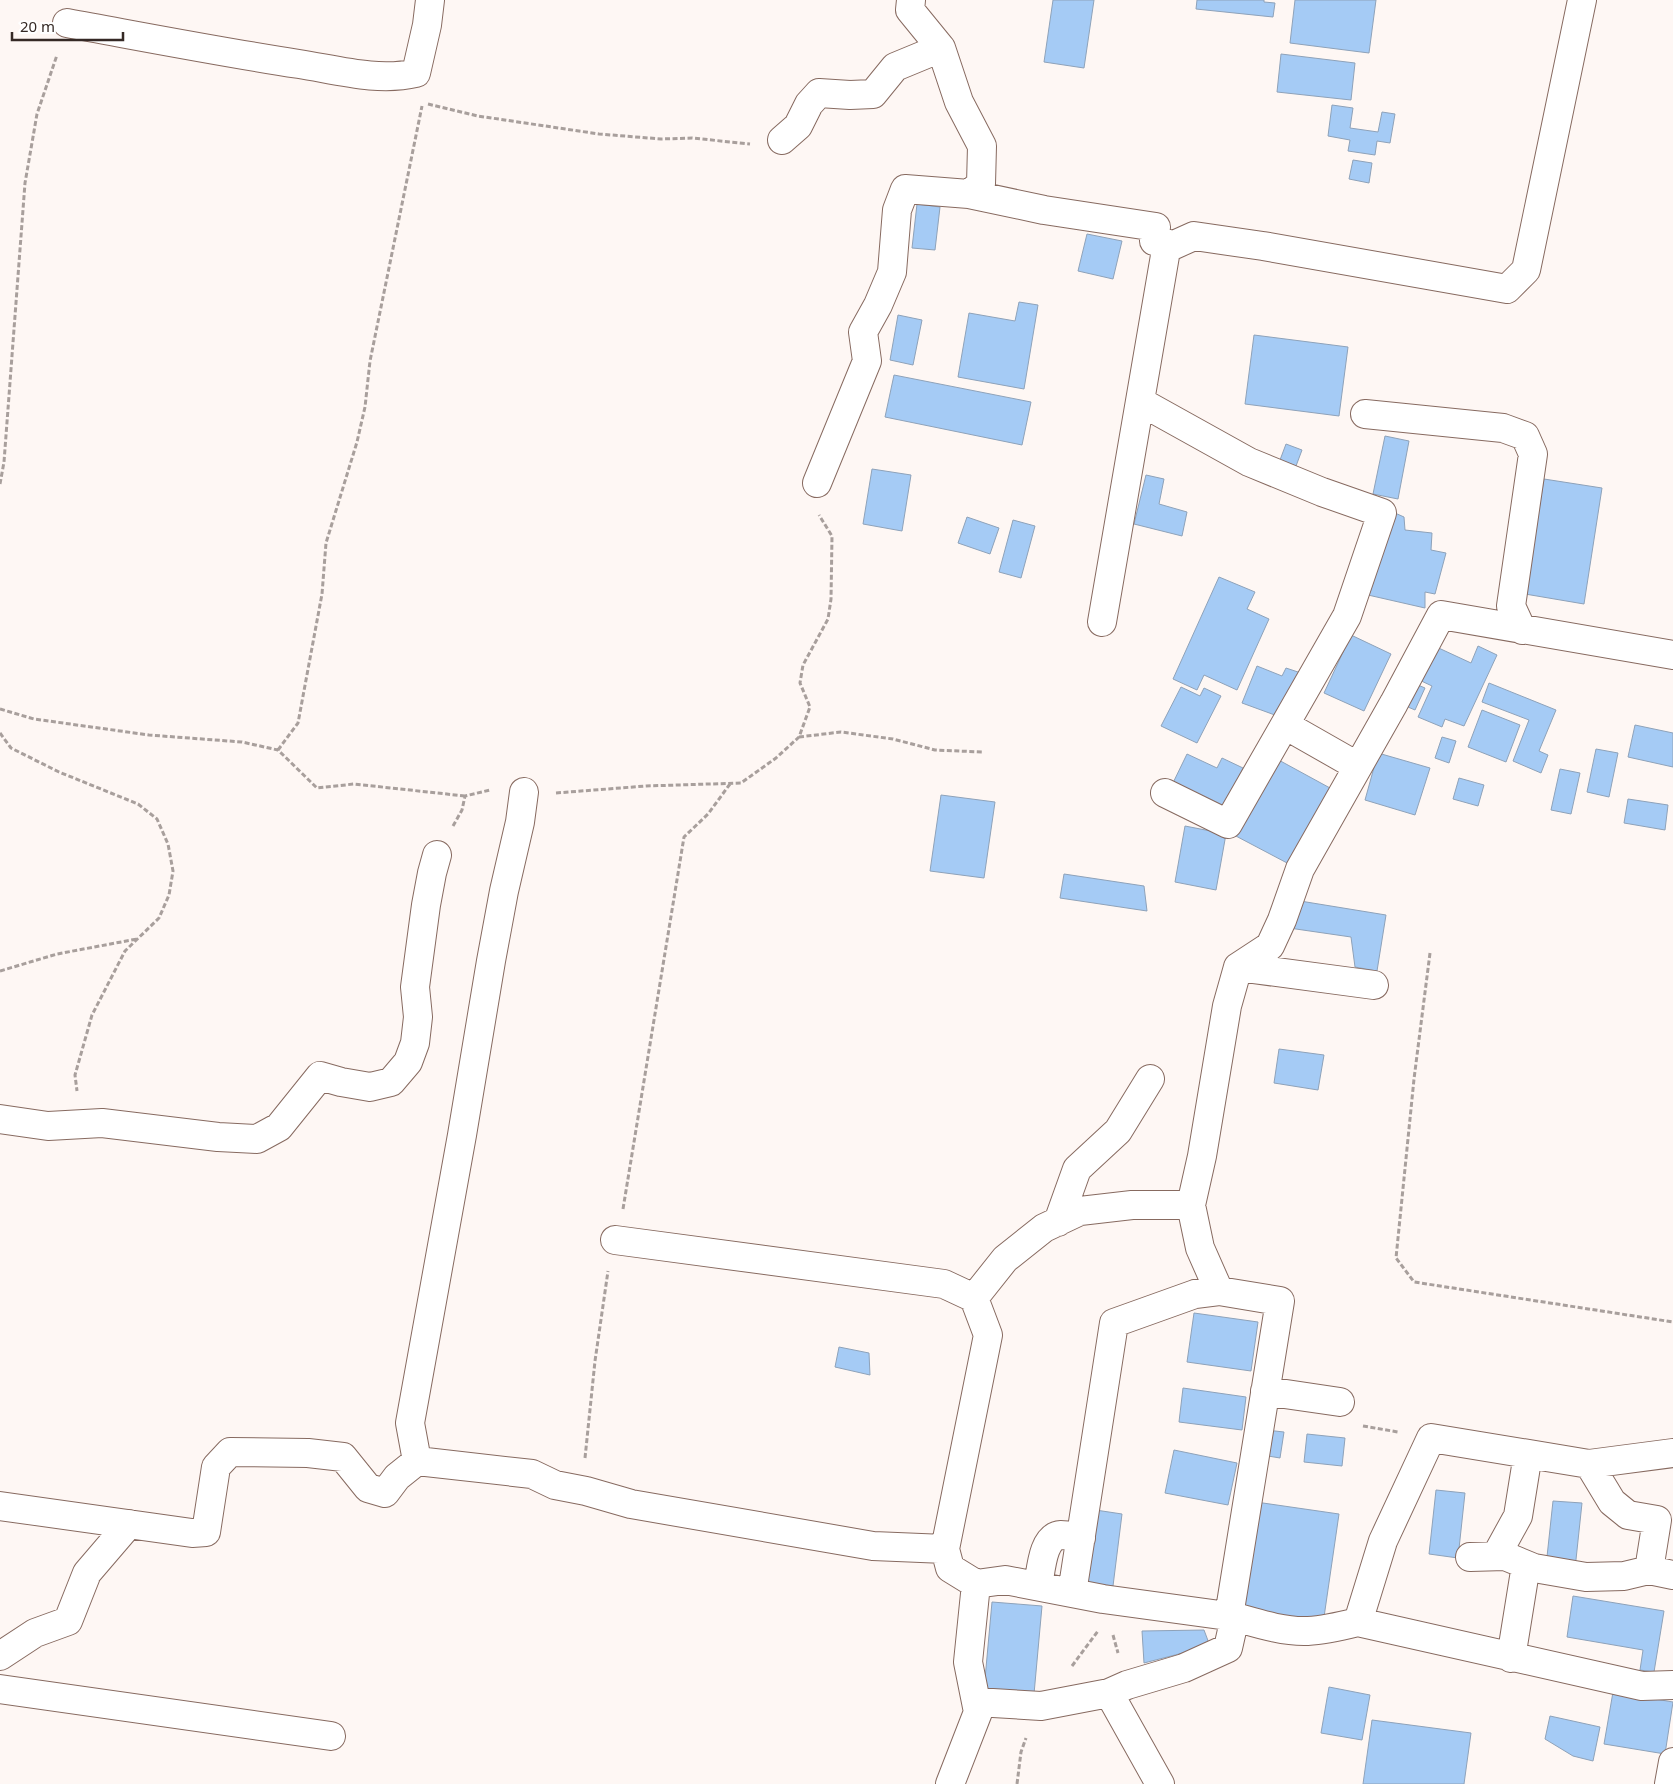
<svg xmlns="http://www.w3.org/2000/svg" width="1673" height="1784" viewBox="0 0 1673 1784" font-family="'Noto Sans',sans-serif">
<rect width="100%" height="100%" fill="#fef7f4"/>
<path fill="#a5cbf5" stroke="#8ea2b9" d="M1053,0h41l-10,68 -40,-6z
M1197,0h67v2l11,1 -2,14 -77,-8z
M1295,0h81l-7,53 -79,-10z
M1281,54l74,9 -4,37 -74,-8z
M1332,105l21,3 -3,20 28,4 4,-20 13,2 -5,29 -13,-2 -2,14 -27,-4 2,-11 -22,-4z
M1353,160l19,3 -3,20 -20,-4z
M917,204l23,3 -5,43 -23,-2z
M1087,234l35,7 -9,38 -35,-8z
M1019,302l19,3 -14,84 -66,-12 11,-64 46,8z
M898,315l24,5 -9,45 -23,-5z
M1254,335l94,12 -9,69 -94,-12z
M894,375l137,27 -9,43 -137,-28z
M1385,436l24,5 -11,58 -25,-5z
M1286,444l16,6 -6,16 -16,-6z
M872,469l39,6 -9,56 -39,-7z
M1146,475l18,4 -5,25 28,8 -5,24 -48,-12z
M1544,479l58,9 -18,116 -59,-10z
M1395,513l9,4 1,13 27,3 -1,17 15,3 -11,41 -10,-2v16l-57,-13z
M967,517l32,11 -9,26 -32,-11z
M1013,520l22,6 -14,52 -22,-6z
M1219,577l36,15 -8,17 22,10 -32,71 -33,-15 -7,15 -24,-11z
M1351,635l40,19 -27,57 -40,-18z
M1430,644l41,19 7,-17 19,9 -33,71 -19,-7 -3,8 -24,-10 14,-31 -17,-8z
M1257,666l25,10 4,-8 15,5 -18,45 -41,-15z
M1411,682l14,6 -10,22 -14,-6z
M1489,683l67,27 -17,41 9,4 -7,18 -28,-12 16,-41 -47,-18z
M1181,687l19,9 4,-8 17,8 -24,47 -36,-17z
M1482,710l38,15 -14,37 -38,-15z
M1635,725l38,8v34l-45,-10z
M1442,737l14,4 -7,22 -14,-5z
M1596,749l22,4 -9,44 -22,-5z
M1378,753l52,15 -15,47 -50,-15z
M1187,754l30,14 5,-10 21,10 -21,44 -52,-23z
M1275,758l55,30 -41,76 -55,-29z
M1560,769l20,4 -9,41 -20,-4z
M1459,778l25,7 -6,21 -25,-7z
M941,795l54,7 -11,76 -54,-7z
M1628,799l40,6 -3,25 -41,-7z
M1185,826l41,8 -10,56 -41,-8z
M1064,874l80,12 3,25 -87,-13z
M1294,900l92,15 -9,56 -22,-4 -4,-30 -62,-9z
M1279,1049l45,6 -6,35 -44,-7z
M1194,1313l64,9 -7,49 -64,-9z
M839,1347l30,6 1,22 -35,-8z
M1183,1388l63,9 -4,33 -63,-8z
M1266,1430l18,2 -4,26 -18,-3z
M1307,1434l38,4 -3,28 -38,-4z
M1174,1450l63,13 -9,42 -63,-12z
M1436,1490l29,3 -7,65 -29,-4z
M1553,1501l29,2 -7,66 -29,-3z
M1256,1502l83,12 -16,110 -84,-12z
M1089,1509l33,5 -9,72 -33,-4z
M1573,1596l91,15 -10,61 -14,-2 3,-20 -76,-13z
M992,1602l50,4 -8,88 -50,-4z
M1204,1630l6,16 -66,17 -2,-32z
M1329,1687l41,8 -8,45 -41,-7z
M1613,1692l60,10 -8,52 -61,-10z
M1550,1716l50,11 -7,34 -20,-5 -28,-17z
M1372,1720l99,13 -7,51h-101z"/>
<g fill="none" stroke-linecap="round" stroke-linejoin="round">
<g stroke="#876a60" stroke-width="30">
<path id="minor" d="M67,23c77,14 154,29 232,41 38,6 79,18 117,9l11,-48 3,-25
M782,140l16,-14 11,-22 10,-11 31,2 23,-1 22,-27 46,-19
M969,194l75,16 112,17 -2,14 20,4 20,-9 69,10 244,43 19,-19 56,-270
M1141,402l108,60 73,30 60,21 -35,103 -119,208 -63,-31
M1365,414l138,14 22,8 8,18 -22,152 11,24
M817,483l50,-122 -4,-29 15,-27 14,-33 5,-62 8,-21 64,5 12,-10 1,-38 -23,-44 -18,-54 -31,-38 1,-10
M1102,622l65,-378
M1285,725l72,41
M1238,967l136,18
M0,1119l48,7 54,-3 116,14 39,2 22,-12 41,-51 21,6 29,5 21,-5 17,-20 7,-19 3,-26 -3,-30 11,-82 6,-32 5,-18
M1058,1222l19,-53 41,-38 32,-52
M615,1240l329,44 30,14 14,37 -43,214 5,19 26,16 -8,78 10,50 -28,72
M1219,1291l-19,-43 -9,-43 11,-49 25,-150 11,-39 32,-21 12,-26 18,-51 94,-166 47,-88 232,40
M974,1298l31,-39 39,-31 36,-17 52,-6h59
M1265,1391l75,11
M417,1461l-7,-38 52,-288 29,-174 13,-70 16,-69 4,-30
M1589,1464l84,-11
M0,1506l192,27 14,-1 10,-65 14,-15 78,1 35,4 25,31 17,5 12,-16 20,-16 115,13 23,11 31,6 45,13 242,42 72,3
M1496,1556l22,-40 10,-62
M1470,1557l35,-1 29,12 52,9 38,-1 25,-6
M976,1584l29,-4 98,19 132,18 -7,31 -44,20 -57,17 -18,8
M1038,1586c3,-14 4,-50 23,-51 6,0 14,2 20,3
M1072,1593l42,-270 81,-29 24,-3 61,10 -51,315
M1235,1617c22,6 45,14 69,14 18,0 36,-5 54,-9l25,-81 48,-103 158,26 23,38 16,13 29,5 -8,50 24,5
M1358,1622l284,64 31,-1
M0,1656l35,-23 33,-12 19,-48 42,-49
M1511,1658l15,-93
M0,1689l331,47
M976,1702l65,4 68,-13 51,91
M1669,1784l4,-22"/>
</g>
<path stroke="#a89f9c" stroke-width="3" stroke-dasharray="5 2.5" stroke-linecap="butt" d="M428,104l50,12 121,18 62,5 31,-1 58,6
M0,484l4,-22 21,-279 12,-69 20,-59
M0,709l34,10 115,16 93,7 36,8 39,38 37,-4 111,12
M0,733l11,15 48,24 79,32 19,15 11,25 5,27 -4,24 -10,23 -34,33 -33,64 -17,60 2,16
M799,737l42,-5 52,7 42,11 47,2
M278,750l20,-27 24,-129 4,-51 31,-101 8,-35 5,-46 52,-255
M556,793l90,-7 95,-3 35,-25 23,-21 11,-30 -10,-24 3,-18 25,-46 3,-20 1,-63 -13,-21
M453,826l9,-16 3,-14 25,-6
M1430,953l-16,126 -18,179 18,24 259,40
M0,971l57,-17 80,-15
M623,1209l61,-372 24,-23 22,-30
M1363,1426l35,6
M585,1458l10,-97 13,-90
M1113,1635l5,18
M1072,1666l26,-35
M1017,1784l4,-32 5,-14"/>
<use href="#minor" stroke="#fff" stroke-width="28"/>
</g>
<path d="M12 32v8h111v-8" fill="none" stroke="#352925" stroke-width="2.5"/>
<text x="20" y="32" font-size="15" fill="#352925" stroke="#ffffff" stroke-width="4" paint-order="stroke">20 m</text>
</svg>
